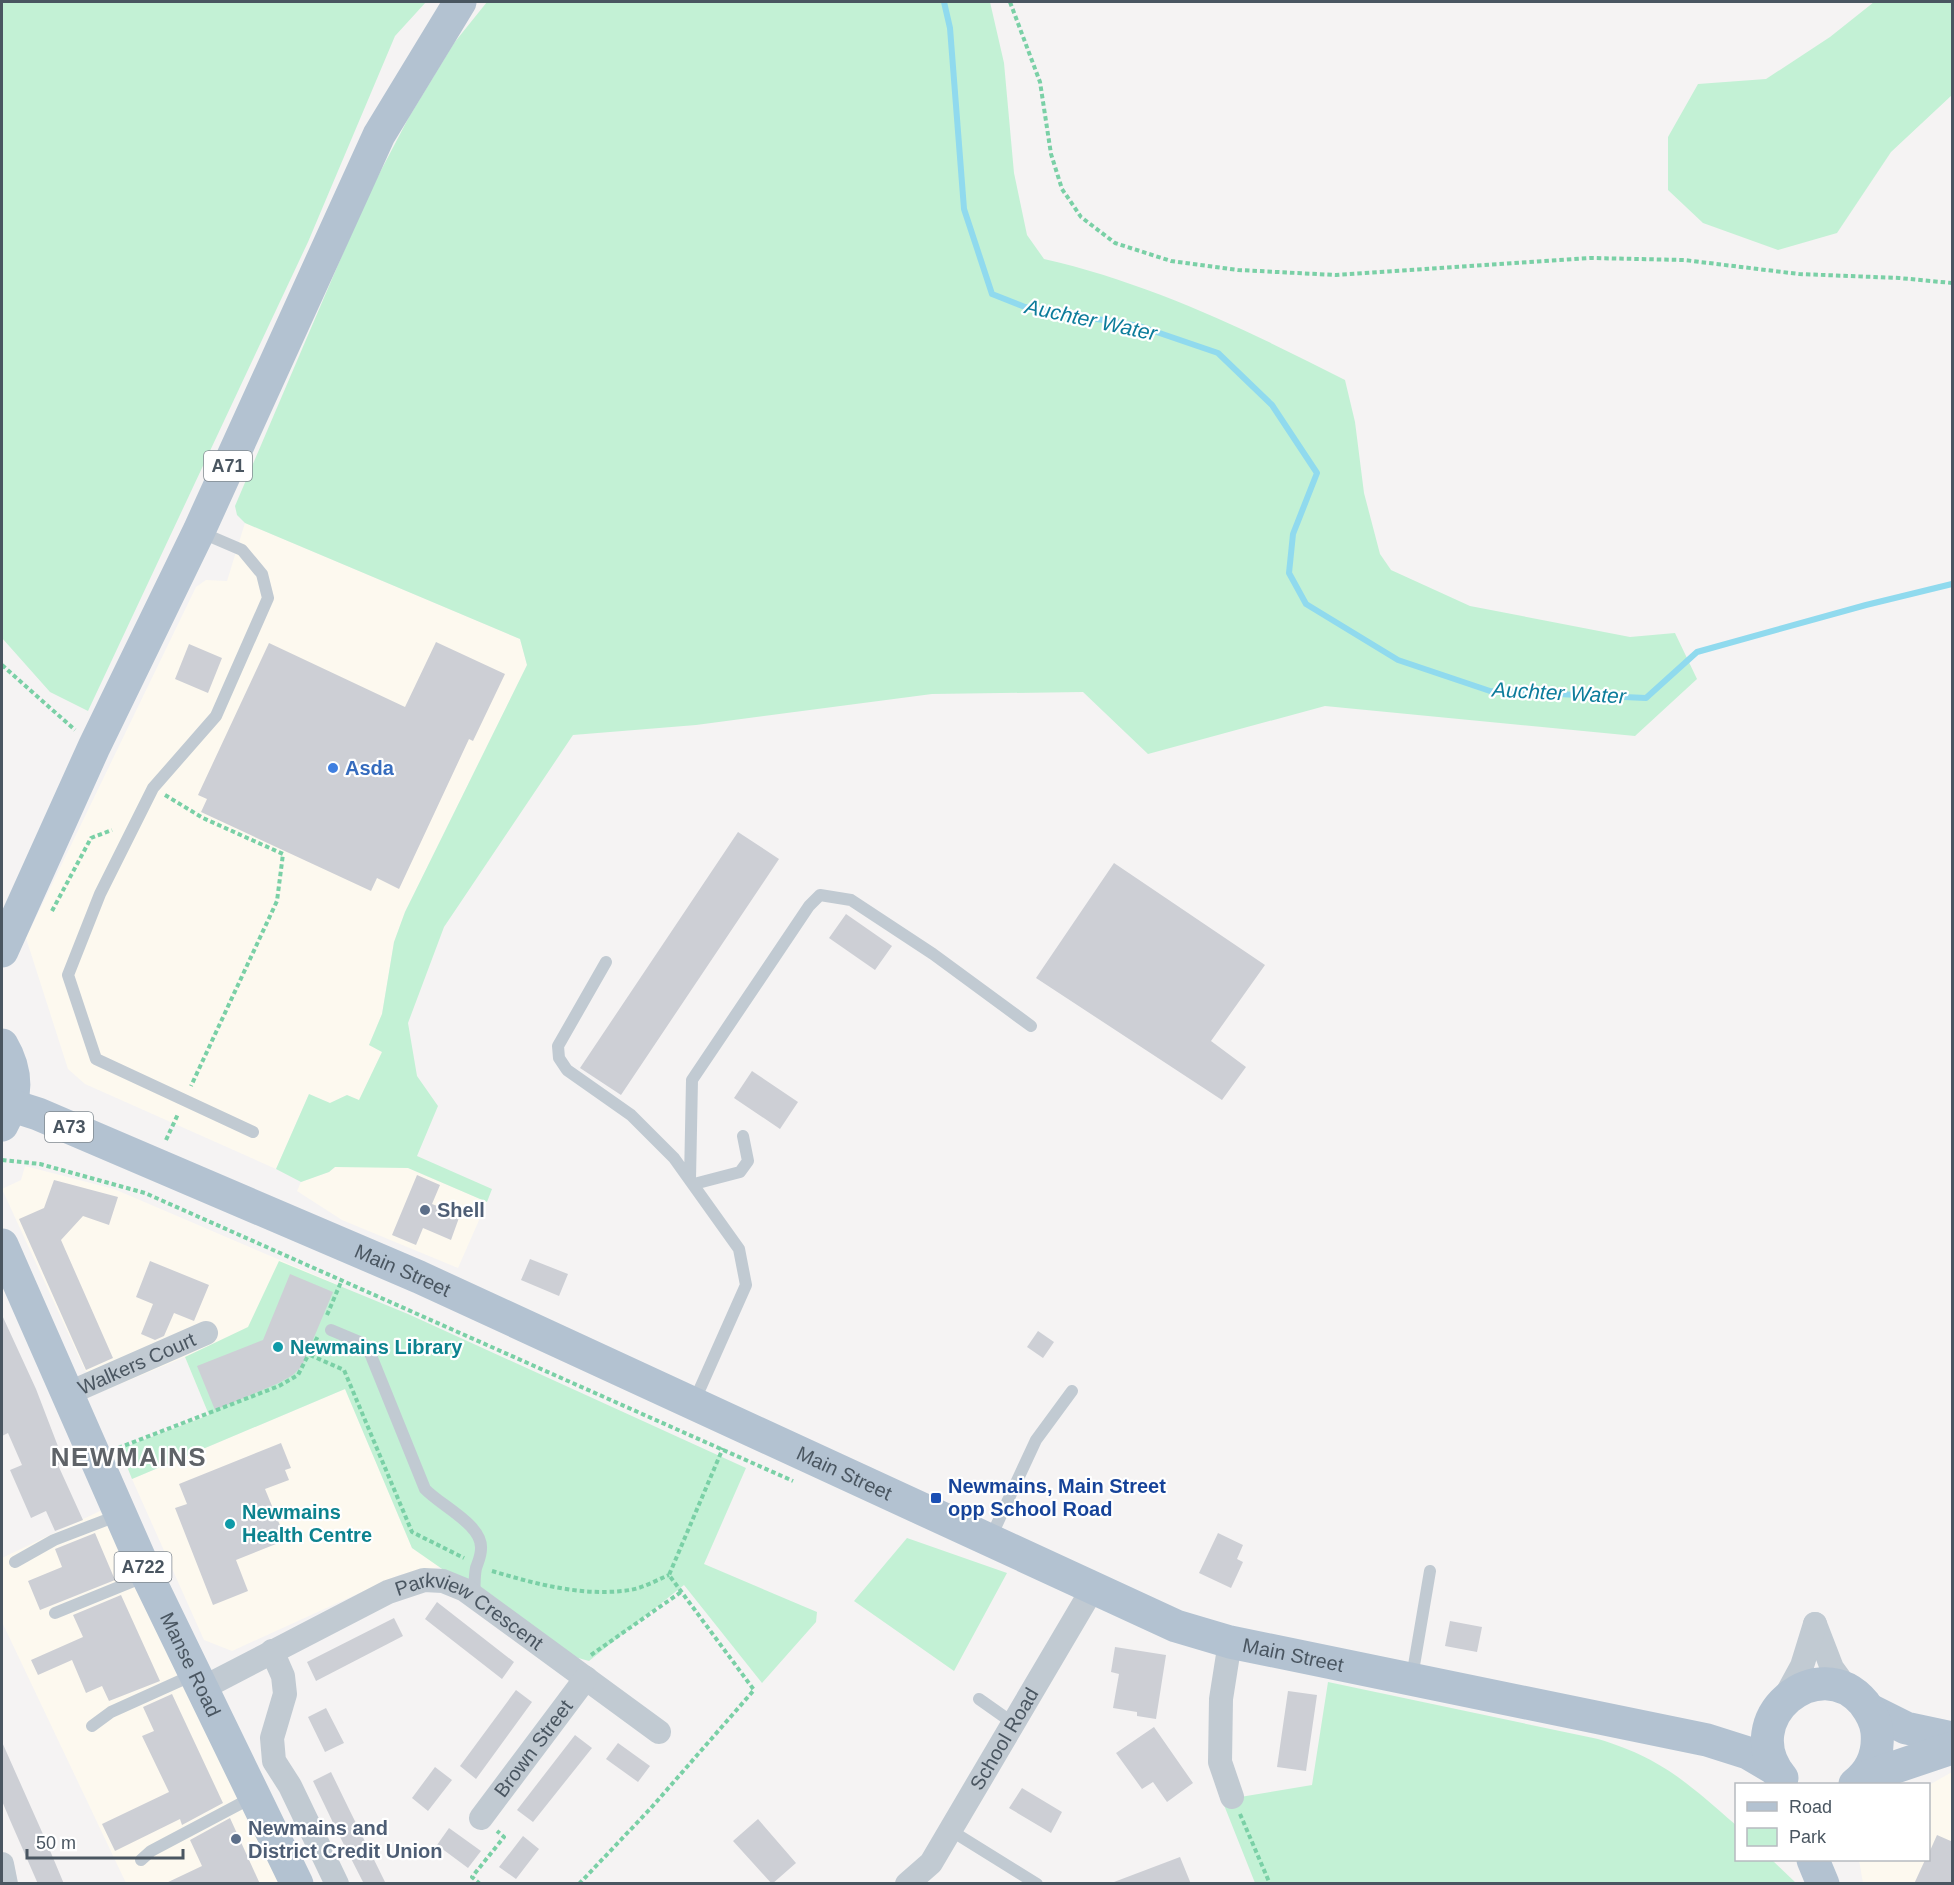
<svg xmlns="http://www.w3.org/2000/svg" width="1954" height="1885" viewBox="0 0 1954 1885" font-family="Helvetica,sans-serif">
<rect width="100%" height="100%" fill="#f5f3f3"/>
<path fill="#fdf9ef" d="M245,523l275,116 7,26 -122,247 -11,30 -12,72 -13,31 13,7 -23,49 -12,-6 -17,8 -21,-9 -33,75 -191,-85 -17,-15 -42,-131 170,-351 10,-7 21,1z
M25,1166l89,23 229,98 -134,128 -24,-58 -89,37 -94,-205 19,-9z
M357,1166l51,2 79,34 -29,66 -116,-48 -45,-29 4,-9 28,-10 6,-5z
M345,1389l67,159 28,19 -41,8 -167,76 -28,-11 -72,-161z
M100,1511l181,372h-155l-124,-261v-64z
M1952,1772v111h-89l-4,-23h69l1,-75z"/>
<path fill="#c3f1d5" d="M2,2h424l-31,34 -87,206 -220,469 -38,-19 -48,-54z
M487,2h503l14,61 10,110 13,62 17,24c106,24 205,72 301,121l10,42 9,71 16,61 11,16 79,36 160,31 45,-4 22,46 -62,57 -310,-30 -177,48 -65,-62 -151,2 -236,31 -123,10 -129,192 -36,96 9,53 21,30 -21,50 75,33 -5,13 -79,-34 -73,-1 -6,5 -28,10 -25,-13 33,-75 21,9 17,-8 12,5 23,-48 -13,-7 13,-31 12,-72 11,-30 122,-247 -7,-26 -275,-116 -8,-8 -2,-9 132,-309 42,-80 45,-74z
M1874,2h78v93l-61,57 -54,81 -59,17 -75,-27 -35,-33v-53l30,-53 68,-5 64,-42z
M279,1261l129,53 338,154 -42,96 113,48 -1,10 -54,61 -78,-98 -95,76 -25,-7 -152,-106 -67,-159 -213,90 -12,-30 89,-34 -24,-58 63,-30z
M907,1538l100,35 -53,98 -100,-70z
M1328,1682l270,57c64,19 89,44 138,86v35h36l24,23h-541l-33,-83 90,-15z"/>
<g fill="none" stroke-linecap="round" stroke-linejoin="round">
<path stroke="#90daee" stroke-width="6" d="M944,2l6,26 14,181 28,85 33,13 114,19 79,27 54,52 45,68 -24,61 -4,39 17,31 92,56 92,31 156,7 51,-46 169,-47 86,-21"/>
</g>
<path fill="#cdcfd5" d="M436,642l69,32 -32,67 -4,-2 -70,150 -22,-11 -6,13 -170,-79 6,-13 -9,-4 71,-152 136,64z
M189,644l33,14 -14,35 -33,-14z
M738,832l41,27 -158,236 -41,-27z
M1114,863l151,102 -54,76 35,26 -24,33 -186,-122z
M846,914l46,32 -17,24 -46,-32z
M752,1071l46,31 -18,27 -46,-31z
M417,1175l23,10 -8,19 28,11 -9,25 -28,-12 -7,17 -24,-10z
M54,1180l64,17 -9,28 -26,-9 -22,24 52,118 -27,12 -67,-151 25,-11z
M530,1259l38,15 -9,22 -38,-16z
M150,1261l59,24 -15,36 -20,-8 -10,23 -9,4 -14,-6 12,-30 -17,-7z
M290,1274l43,18 -31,74 -9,9 -14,8 -64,27 -18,-44 66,-26z
M2,1315l34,74 28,73 -6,3 25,55 -28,11 -9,-20 -15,7 -21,-48 12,-5 -14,-32 -6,3z
M1038,1331l16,11 -11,16 -16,-11z
M281,1443l10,25 -6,2 4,10 -24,9 21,51 -50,20 12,31 -35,14 -38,-97 12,-4 -8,-20z
M95,1533l20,47 -75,30 -12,-29 34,-14 -7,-18z
M1218,1533l25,12 -6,14 6,3 -12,26 -32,-15z
M121,1595l39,86 -51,20 -7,-15 -16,7 -14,-33 -34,15 -7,-15 52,-23 -10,-22z
M437,1602l77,60 -12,17 -77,-60z
M394,1618l9,18 -87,45 -9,-19z
M1450,1621l32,6 -5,25 -32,-6z
M1115,1647l51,8 -10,64 -19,-3v-4l-24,-4 6,-34 -8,-2z
M516,1690l16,12 -56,77 -16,-13z
M1288,1691l29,4 -11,76 -29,-4z
M172,1694l51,109 -41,22 -2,-6 -65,32 -13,-27 67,-32 -27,-56 12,-5 -11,-24z
M326,1708l18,35 -19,9 -17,-35z
M1154,1727l39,56 -26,19 -14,-20 -11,7 -26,-36z
M575,1735l17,13 -59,74 -16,-12z
M2,1742l44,99 18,43h-26l-28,-64 -8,-19z
M618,1743l32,23 -12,16 -32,-23z
M435,1767l17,13 -24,31 -16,-13z
M331,1772l17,35 38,77h-22l-26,-51 -25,-52z
M1022,1788l40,24 -11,21 -42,-25z
M230,1818l30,66h-96l38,-18 -12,-26z
M758,1819l38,44 -24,21 -39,-43z
M449,1828l32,23 -13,17 -31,-23z
M1937,1835l16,7v42h-39l11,-24h4v-7z
M523,1836l16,13 -23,30 -17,-12z
M1180,1857l11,27h-76l-1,-2z"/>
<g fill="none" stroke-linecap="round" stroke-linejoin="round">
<path stroke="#7ad0a6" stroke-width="4" stroke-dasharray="4.5 3" stroke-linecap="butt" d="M1010,2l30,80 11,72 11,35 19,28 34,26 56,18 67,9 98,5 255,-17 93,2 115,14 100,4 53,5
M2,665l73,65
M165,795l38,23 80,36 -6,47 -86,185
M52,911l39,-73 21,-8
M166,1140l12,-26
M2,1160l38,4 105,29 648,288
M327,1315l14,-33
M310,1355l34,15 68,162 52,26
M118,1448l161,-62 19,-11 20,-39
M492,1571c44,13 91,26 138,19 13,-2 27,-10 39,-15
M591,1655l90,-63
M1240,1814l30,70
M480,1884l-8,-7 32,-40 -7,-6
M579,1884l72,-76 103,-118 -85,-115 54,-127"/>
<path stroke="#c1cad2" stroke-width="12" d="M200,532l42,18 20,24 6,24 -52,118 -63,72 -53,106 -32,81 28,84 157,73
M606,962l-48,84 1,12 8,12 64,45 43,43 65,91 7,36 -52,117
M690,1179l2,-99 117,-174 11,-11 31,5 82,54 98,72
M694,1184l46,-12 8,-11 -5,-25
M331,1330l31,13 8,10 55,136c16,17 58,36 56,60 0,7 -3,13 -5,19 -2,9 -1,19 -2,29
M990,1539l46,-99 36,-49
M15,1562l39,-22 65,-25
M55,1613l91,-37
M1412,1677l18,-106
M979,1699l34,24
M92,1726l19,-14 82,-37
M950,1830l87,54
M141,1860l10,-9 102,-54"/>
<g stroke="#c1cad2" stroke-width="24">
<path id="s1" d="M67,1394l139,-61"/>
<path d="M1815,1624l17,44 16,22"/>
<path d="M1230,1642l-9,57 -1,63 12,35"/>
<path d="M272,1651l11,25 2,18 -13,44 2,23 16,25 47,98"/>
<path id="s2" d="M201,1689l187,-97 36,-12 19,1 22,9 194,142"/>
<path d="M1783,1701l19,-35 13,-42"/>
<path id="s3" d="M481,1818l105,-140"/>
<path d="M2,1864l4,20"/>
<path id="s4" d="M907,1884l24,-21 162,-275"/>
</g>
<g stroke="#b3c2d1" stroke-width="33">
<path d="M2,951l92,-204 105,-216 180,-396 81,-133"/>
<path d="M2,1045c16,27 15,54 0,80"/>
<path id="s5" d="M13,1106l25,8 381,163 757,349 54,16 477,98 41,13 27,16"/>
<path id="s6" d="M2,1245l145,330 150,309"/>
<path d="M1870,1710l36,18 46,10"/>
<path d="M1782,1778c-49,-59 37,-129 82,-75 6,8 12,18 13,29 2,21 -5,39 -22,52"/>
<path d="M1863,1778l89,-30"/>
<path d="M1813,1860l10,24"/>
</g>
</g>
<circle fill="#3f7fe0" stroke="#fff" stroke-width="2" cx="333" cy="768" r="6"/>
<g fill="#5c6f8a" stroke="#fff" stroke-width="2">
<circle cx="425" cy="1210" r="6"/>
<circle cx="236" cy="1839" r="6"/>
</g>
<g fill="#0f9aa8" stroke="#fff" stroke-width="2">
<circle cx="278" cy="1347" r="6"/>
<circle cx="230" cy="1524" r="6"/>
</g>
<rect fill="#1a4fb4" stroke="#fff" stroke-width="2" x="930" y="1492" width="12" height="12" rx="3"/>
<g text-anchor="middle" stroke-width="4.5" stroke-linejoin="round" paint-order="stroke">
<g fill="#fff" stroke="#808990" stroke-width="1.5">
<rect x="204" y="451" width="48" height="30" rx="4.5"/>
<rect x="45" y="1112" width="48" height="30" rx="4.5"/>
<rect x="114.5" y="1552" width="57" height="30" rx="4.5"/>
</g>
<g font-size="18" font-weight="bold" fill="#4a5661">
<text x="228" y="472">A71</text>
<text x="69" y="1133">A73</text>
<text x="143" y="1573">A722</text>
</g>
<g font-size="20" font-weight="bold" fill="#366cbe" stroke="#fff" text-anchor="start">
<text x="345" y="775">Asda</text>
</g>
<g font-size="20" font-weight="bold" fill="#4e5e75" stroke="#fff" text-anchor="start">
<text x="437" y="1217">Shell</text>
<text x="248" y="1835">Newmains and<tspan x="248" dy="23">District Credit Union</tspan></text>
</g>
<g font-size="20" fill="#4a5661" stroke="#fff">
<text dy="7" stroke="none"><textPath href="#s5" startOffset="423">Main Street</textPath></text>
<text dy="7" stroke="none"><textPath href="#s1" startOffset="76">Walkers Court</textPath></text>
<text dy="7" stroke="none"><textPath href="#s5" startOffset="909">Main Street</textPath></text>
<text dy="7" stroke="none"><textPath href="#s2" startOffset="302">Parkview Crescent</textPath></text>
<text dy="7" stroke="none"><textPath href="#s5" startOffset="1395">Main Street</textPath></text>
<text dy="7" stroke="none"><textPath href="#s6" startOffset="460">Manse Road</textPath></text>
<text dy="7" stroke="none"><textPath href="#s4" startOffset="176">School Road</textPath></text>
<text dy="7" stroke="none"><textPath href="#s3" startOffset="87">Brown Street</textPath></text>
</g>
<g font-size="20" font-weight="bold" fill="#0d838f" stroke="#fff" text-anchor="start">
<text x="290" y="1354">Newmains Library</text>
<text x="242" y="1519">Newmains<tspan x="242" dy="23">Health Centre</tspan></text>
</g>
<g font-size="20" font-weight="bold" fill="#164399" stroke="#fff" text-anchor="start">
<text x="948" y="1493">Newmains, Main Street<tspan x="948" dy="23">opp School Road</tspan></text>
</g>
<g font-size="21" font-style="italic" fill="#0c7c9b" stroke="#fff">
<text transform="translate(1091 320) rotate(12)" y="7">Auchter Water</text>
<text transform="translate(1559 693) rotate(3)" y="7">Auchter Water</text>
</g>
<g font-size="26" font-weight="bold" letter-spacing="1.5" fill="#5f6368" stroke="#fff">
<text x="129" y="1466">NEWMAINS</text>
</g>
</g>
<rect width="1954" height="1885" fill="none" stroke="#4a5661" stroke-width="6"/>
<rect x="1735" y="1783" width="195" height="78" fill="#ffffff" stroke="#b7bbc0" stroke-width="1.5"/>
<rect x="1747" y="1802" width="30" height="9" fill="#b3c2d1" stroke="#b7bbc0" stroke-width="1.5"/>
<text x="1789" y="1813" font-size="18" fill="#4a5661">Road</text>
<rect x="1747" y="1828" width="30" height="18" fill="#c3f1d5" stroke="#b7bbc0" stroke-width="1.5"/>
<text x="1789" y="1843" font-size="18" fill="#4a5661">Park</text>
<path d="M27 1849v9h156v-9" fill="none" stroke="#4a5661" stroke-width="3"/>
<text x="36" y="1849" font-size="18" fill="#4a5661" stroke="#ffffff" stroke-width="4.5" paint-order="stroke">50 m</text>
</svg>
